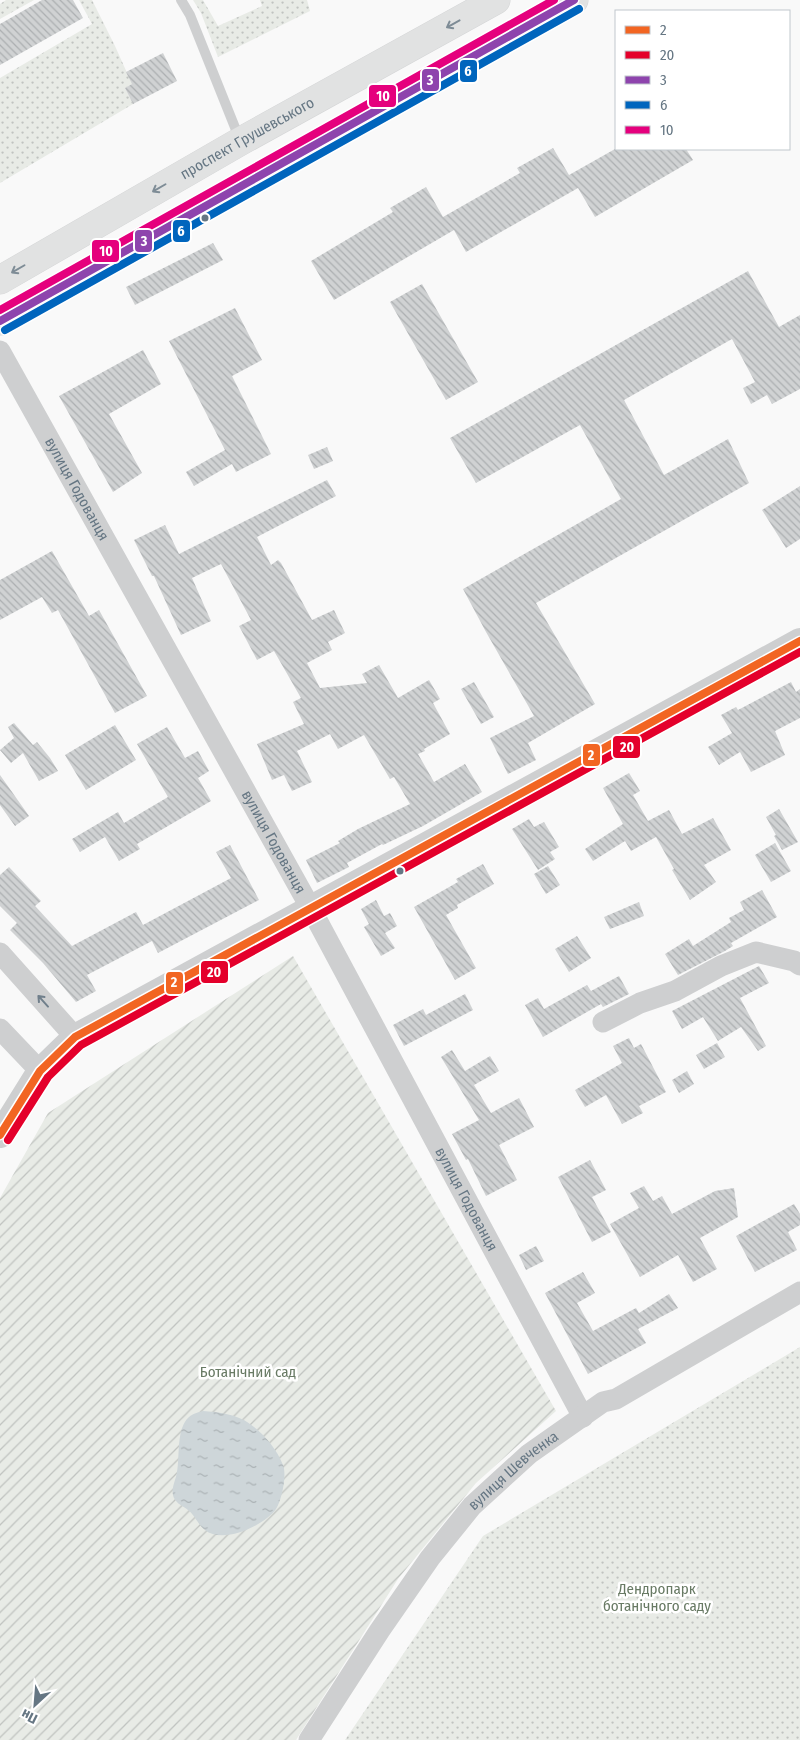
<svg xmlns="http://www.w3.org/2000/svg" width="800" height="1740" viewBox="0 0 800 1740" font-family="'Fira Sans Condensed',sans-serif">
<defs>
<pattern id="park-dots" width="8" height="8" patternUnits="userSpaceOnUse" patternTransform="scale(1.25)"><rect width="8" height="8" fill="#e8ebe6"/><path d="M2 2h.1M6 6h.1" fill="none" stroke="#c0c3c0" stroke-width="1.8" stroke-linecap="round"/></pattern>
<pattern id="garden-furrows" width="10" height="10" patternUnits="userSpaceOnUse" patternTransform="scale(1.25)"><rect width="10" height="10" fill="#e8ebe6"/><path d="M-1 1l2-2M0 10L10 0M9 11l2-2" fill="none" stroke="#c0c3c0"/></pattern>
<pattern id="water-ripples" width="26" height="14" patternUnits="userSpaceOnUse" patternTransform="scale(1.25)"><rect width="26" height="14" fill="#ced6d9"/><path d="M2 4q2-2 4 0t4 0M15 11q2-2 4 0t4 0" fill="none" stroke="#abb2b5"/></pattern>
<pattern id="building-back-hatch" width="6" height="6" patternUnits="userSpaceOnUse" patternTransform="scale(1.25)"><rect width="6" height="6" fill="#d0d2d3"/><path d="M-1 5l2 2M0 0l6 6M5-1l2 2" fill="none" stroke="#acafb1"/></pattern>
</defs>
<rect width="100%" height="100%" fill="#f9f9f9"/>
<path fill="url(#park-dots)" d="M6,0h28l-34,19v-15z
M79,0h13l23,46 17,38 -7,4 8,16 -133,79v-105l92,-54z
M193,0h10l15,26 44,-20 -2,-6h47l3,11 -92,46 -17,-44z
M800,1347v393h-455l138,-204z"/>
<path fill="url(#garden-furrows)" d="M293,956l263,455 -80,72 -78,96 -102,161h-296v-542l48,-85z"/>
<path fill="url(#water-ripples)" d="M203,1411c15,1 34,3 47,13 13,9 27,25 33,41 4,10 -1,34 -7,44 -11,16 -53,36 -71,21 -7,-5 -10,-15 -17,-20 -5,-4 -11,-6 -14,-12 -4,-9 2,-18 3,-26 3,-15 -1,-44 12,-55 3,-3 10,-5 14,-6z"/>
<path fill="url(#building-back-hatch)" d="M42,0h31l10,18 -83,47v-41z
M163,53l14,28 -44,23 -8,-16 7,-4 -6,-12z
M553,148l16,27 46,-26h71l7,11 -98,57 -17,-29 -112,64 -12,-22 -120,70 -23,-39 82,-49 -3,-4 36,-21 17,30 77,-44 -3,-5z
M213,243l10,17 -88,45 -9,-18z
M748,271l31,56 21,-12v74l-28,15 -5,-9 -16,9 -8,-16 12,-6 -23,-43 -108,61 40,75 64,-36 21,44 -213,120 59,101 -67,39 8,17 -28,14 -18,-36 44,-22 -48,-84 -23,-43 158,-90 -41,-74 -104,58 -26,-45z
M422,284l56,98 -32,18 -56,-98z
M235,308l27,52 -30,16 39,78 -35,18 -4,-8 -38,22 -8,-14 39,-22 -56,-109z
M143,350l18,34 -52,30 33,59 -29,19 -54,-96z
M327,447l6,14 -19,8 -6,-14z
M327,480l9,16 -79,41 14,28 7,-5 3,3 31,57 22,-10 11,23 -17,9 4,8 -25,13 13,25 47,-5 -5,-9 17,-9 19,33 31,-18 11,19 -7,4 17,31 -26,15 1,2 -7,3 16,28 31,-18 17,28 -59,34 -40,19 -1,-1 -35,19 2,4 -32,16 -11,-23 34,-17 -2,-2 20,-12 52,-25 -16,-27 -4,2 -26,-44 -26,14 -8,-15 -33,17 15,31 -20,9 -8,-16 -12,5 -15,-36 47,-20 -11,-22 8,-4 -27,-47 -17,9 -18,-34 12,-6 -30,-56 -29,14 19,43 -30,14 -27,-59h-2l-18,-36 31,-15 14,29z
M800,486v53l-14,9 -24,-38z
M52,551l37,65 10,-6 48,86 -32,17 -57,-103 -6,3 -10,-16 -42,23v-40z
M474,682l20,35 -13,7 -20,-35z
M791,682l5,10 4,-3v29l-25,13 10,24 -34,17 -11,-20 -21,13 -11,-18 24,-14 -11,-18 15,-8 2,3z
M14,723l19,22 4,-3 13,16 8,13 -19,10 -16,-28 -12,10 -11,-13 14,-12 -6,-11z
M115,725l21,35 -50,30 -21,-35z
M167,727l18,31 13,-7 11,20 -11,7 13,23 -74,43 3,5 -21,12 -14,-24 -25,15 -8,-13 46,-27 6,11 44,-26 -31,-53z
M629,773l11,18 -7,4 15,26 21,-11 13,24 31,-16 18,32 -27,15 12,17 -26,18 -18,-30 2,-1 -18,-32 -25,14 -6,-10 -32,20 -8,-12 38,-25 -20,-36z
M0,775l29,41 -14,10 -15,-21z
M779,809l19,33 -16,8 -8,-14 2,-1 -10,-18z
M529,819l5,8 10,-5 15,25 -9,5 5,7 -17,11 -26,-41z
M775,843l16,28 -20,11 -16,-27z
M230,845l29,55 -101,53 -6,-12 -65,34 9,16 -20,11 -33,-39 -33,-33 7,-7 -17,-17v-31l9,-8 32,34 -6,5 37,40 64,-34 7,13 88,-47 -15,-26z
M483,864l11,20 -37,21 1,3 -12,7 30,53 -21,12 -41,-73 44,-25 -2,-3z
M548,866l12,19 -14,9 -12,-20z
M762,890l15,27 -46,26 2,3 -8,5 -47,24 -13,-21 24,-15 4,7 38,-24 -2,-4 15,-8 -4,-8z
M376,900l8,16 6,-3 7,13 -12,7 10,15 -14,8 -17,-29 5,-3 -8,-15z
M639,902l5,14 -34,13 -6,-12z
M577,936l14,22 -22,14 -14,-23z
M759,966l10,17 -29,15 26,48 -8,5 -17,-24 -23,14 -15,-24 -21,12 -10,-18z
M619,976l10,18 -26,13 -2,-3 -58,33 -18,-32 13,-7 6,11 43,-24 4,6z
M465,994l8,16 -69,36 -11,-21 30,-16 3,6z
M629,1038l5,10 7,-4 25,48 -27,14 4,7 -21,11 -16,-29 -21,12 -10,-17 47,-27 -9,-17z
M717,1043l8,14 -21,12 -8,-14z
M452,1050l13,21 25,-15 9,15 -25,14 17,28 28,-15 15,29 -35,18 18,35 -31,16 -18,-37 -2,1 -14,-26 27,-14 -38,-63z
M687,1071l7,13 -15,9 -7,-13z
M590,1160l16,30 -14,7 19,35 -19,10 -34,-65z
M644,1186l9,15 9,-5 10,18 43,-23 19,-3 4,29 -38,21 17,31 -24,13 -15,-27 -38,22 -30,-53 29,-16 -9,-15z
M794,1204l6,10v11l-12,7 9,18 -42,22 -19,-36z
M536,1246l8,15 -18,9 -7,-15z
M583,1272l12,21 -18,10 16,28 43,-23 3,5 30,-19 9,14 -40,21 8,14 -58,31 -43,-81z"/>
<g fill="none" stroke-linecap="round" stroke-linejoin="round">
<g stroke="#d5d6d7" stroke-width="29">
<g id="secondary">
<path id="s3" d="M0,280l241,-139 255,-141"/>
<path d="M0,321l574,-321"/>
</g>
</g>
<path stroke="#cecfd0" stroke-width="10" d="M181,0l9,15 50,125"/>
<g stroke="#cecfd0" stroke-width="21">
<path id="s1" d="M0,351l310,556 273,510"/>
<path d="M0,953l75,84"/>
<path d="M603,1022l37,-19 35,-12 46,-25 35,-14 38,9 6,4"/>
<path d="M0,1029l40,42"/>
<path id="s2" d="M309,1740l71,-110 50,-72 42,-52 57,-52 74,-52 13,-3 184,-107"/>
</g>
<path stroke="#cecfd0" stroke-width="26" d="M0,1135l40,-64 35,-34 725,-396"/>
<use href="#secondary" stroke="#e1e2e2" stroke-width="28"/>
<g stroke="#fff" stroke-width="11">
<path id="bus-1" d="M0,1135l40,-64 35,-34 725,-396"/>
</g>
<g stroke="#fff" stroke-width="11">
<path id="bus-2" d="M8,1140l40,-63 33,-32 719,-393"/>
</g>
<g stroke="#fff" stroke-width="11">
<path id="bus-3" d="M0,321l574,-321"/>
</g>
<g stroke="#fff" stroke-width="11">
<path id="bus-4" d="M5,330l574,-321"/>
</g>
<g stroke="#fff" stroke-width="11">
<path id="bus-5" d="M0,310l554,-310"/>
</g>
<use href="#bus-1" stroke="#f26522" stroke-width="8"/>
<use href="#bus-2" stroke="#e4002b" stroke-width="8"/>
<use href="#bus-3" stroke="#8e44ad" stroke-width="8"/>
<use href="#bus-4" stroke="#0065bd" stroke-width="8"/>
<use href="#bus-5" stroke="#e5007d" stroke-width="8"/>
</g>
<defs><path id="oneway-shaft" d="M-6 0H5M1.5-3L5.5 0L1.5 3" fill="none" stroke-width="1.6" stroke-linecap="round" stroke-linejoin="round" transform="scale(1.25)"/></defs>
<g stroke="#7e8c96">
<use href="#oneway-shaft" transform="translate(453 24) rotate(151)"/>
<use href="#oneway-shaft" transform="translate(159 188) rotate(150)"/>
<use href="#oneway-shaft" transform="translate(18 269) rotate(150)"/>
</g>
<use stroke="#707f8b" href="#oneway-shaft" transform="translate(43 1001) rotate(-132)"/>
<g fill="#657683" stroke="#fff" stroke-width="2">
<circle cx="205" cy="218" r="4.5"/>
<circle cx="400" cy="871" r="4.5"/>
</g>
<g text-anchor="middle" stroke-width="5" stroke-linejoin="round" paint-order="stroke">
<g font-size="15" fill="#657683" stroke="#fff">
<text dy="5" stroke="none"><textPath href="#s3" startOffset="285">проспект Грушевського</textPath></text>
<text dy="5" stroke="none"><textPath href="#s1" startOffset="158">вулиця Годованця</textPath></text>
<text dy="5" stroke="none"><textPath href="#s1" startOffset="562">вулиця Годованця</textPath></text>
<text dy="5" stroke="none"><textPath href="#s1" startOffset="968">вулиця Годованця</textPath></text>
<text dy="5" stroke="none"><textPath href="#s2" startOffset="340">вулиця Шевченка</textPath></text>
</g>
<g font-size="15" fill="#687a64" stroke="#fff">
<text x="248" y="1377">Ботанічний сад</text>
<text x="657" y="1594">Дендропарк<tspan x="657" dy="17">ботанічного саду</tspan></text>
</g>
</g>
<g stroke="#fff" stroke-width="2">
<rect x="459" y="59" width="19" height="24" rx="5" fill="#0065bd"/>
<rect x="421" y="68" width="19" height="24" rx="5" fill="#8e44ad"/>
<rect x="368" y="84" width="29" height="24" rx="5" fill="#e5007d"/>
<rect x="172" y="219" width="19" height="24" rx="5" fill="#0065bd"/>
<rect x="134" y="229" width="19" height="24" rx="5" fill="#8e44ad"/>
<rect x="91" y="239" width="29" height="24" rx="5" fill="#e5007d"/>
<rect x="612" y="735" width="29" height="24" rx="5" fill="#e4002b"/>
<rect x="582" y="743" width="19" height="24" rx="5" fill="#f26522"/>
<rect x="200" y="960" width="29" height="24" rx="5" fill="#e4002b"/>
<rect x="165" y="971" width="19" height="24" rx="5" fill="#f26522"/>
</g>
<g font-size="14" text-anchor="middle" font-weight="bold" fill="#fff">
<text x="468" y="76">6</text>
<text x="430" y="85">3</text>
<text x="383" y="101">10</text>
<text x="181" y="236">6</text>
<text x="144" y="246">3</text>
<text x="106" y="256">10</text>
<text x="627" y="752">20</text>
<text x="591" y="760">2</text>
<text x="214" y="977">20</text>
<text x="174" y="987">2</text>
</g>
<rect x="615" y="10" width="175" height="140" fill="#ffffff" stroke="#c1c8cd"/>
<rect x="625" y="26" width="25" height="8" fill="#f26522" stroke="#c1c8cd"/>
<text x="660" y="35" font-size="15" fill="#657683">2</text>
<rect x="625" y="51" width="25" height="8" fill="#e4002b" stroke="#c1c8cd"/>
<text x="660" y="60" font-size="15" fill="#657683">20</text>
<rect x="625" y="76" width="25" height="8" fill="#8e44ad" stroke="#c1c8cd"/>
<text x="660" y="85" font-size="15" fill="#657683">3</text>
<rect x="625" y="101" width="25" height="8" fill="#0065bd" stroke="#c1c8cd"/>
<text x="660" y="110" font-size="15" fill="#657683">6</text>
<rect x="625" y="126" width="25" height="8" fill="#e5007d" stroke="#c1c8cd"/>
<text x="660" y="135" font-size="15" fill="#657683">10</text>
<g transform="translate(35 1705) rotate(206)" stroke="#ffffff" stroke-width="4" paint-order="stroke">
<path d="M0-4L9 19L0 12L-9 19Z" fill="#657683"/>
<text y="-8" font-size="14" font-weight="bold" text-anchor="middle" fill="#657683">Пн</text>
</g>
</svg>
